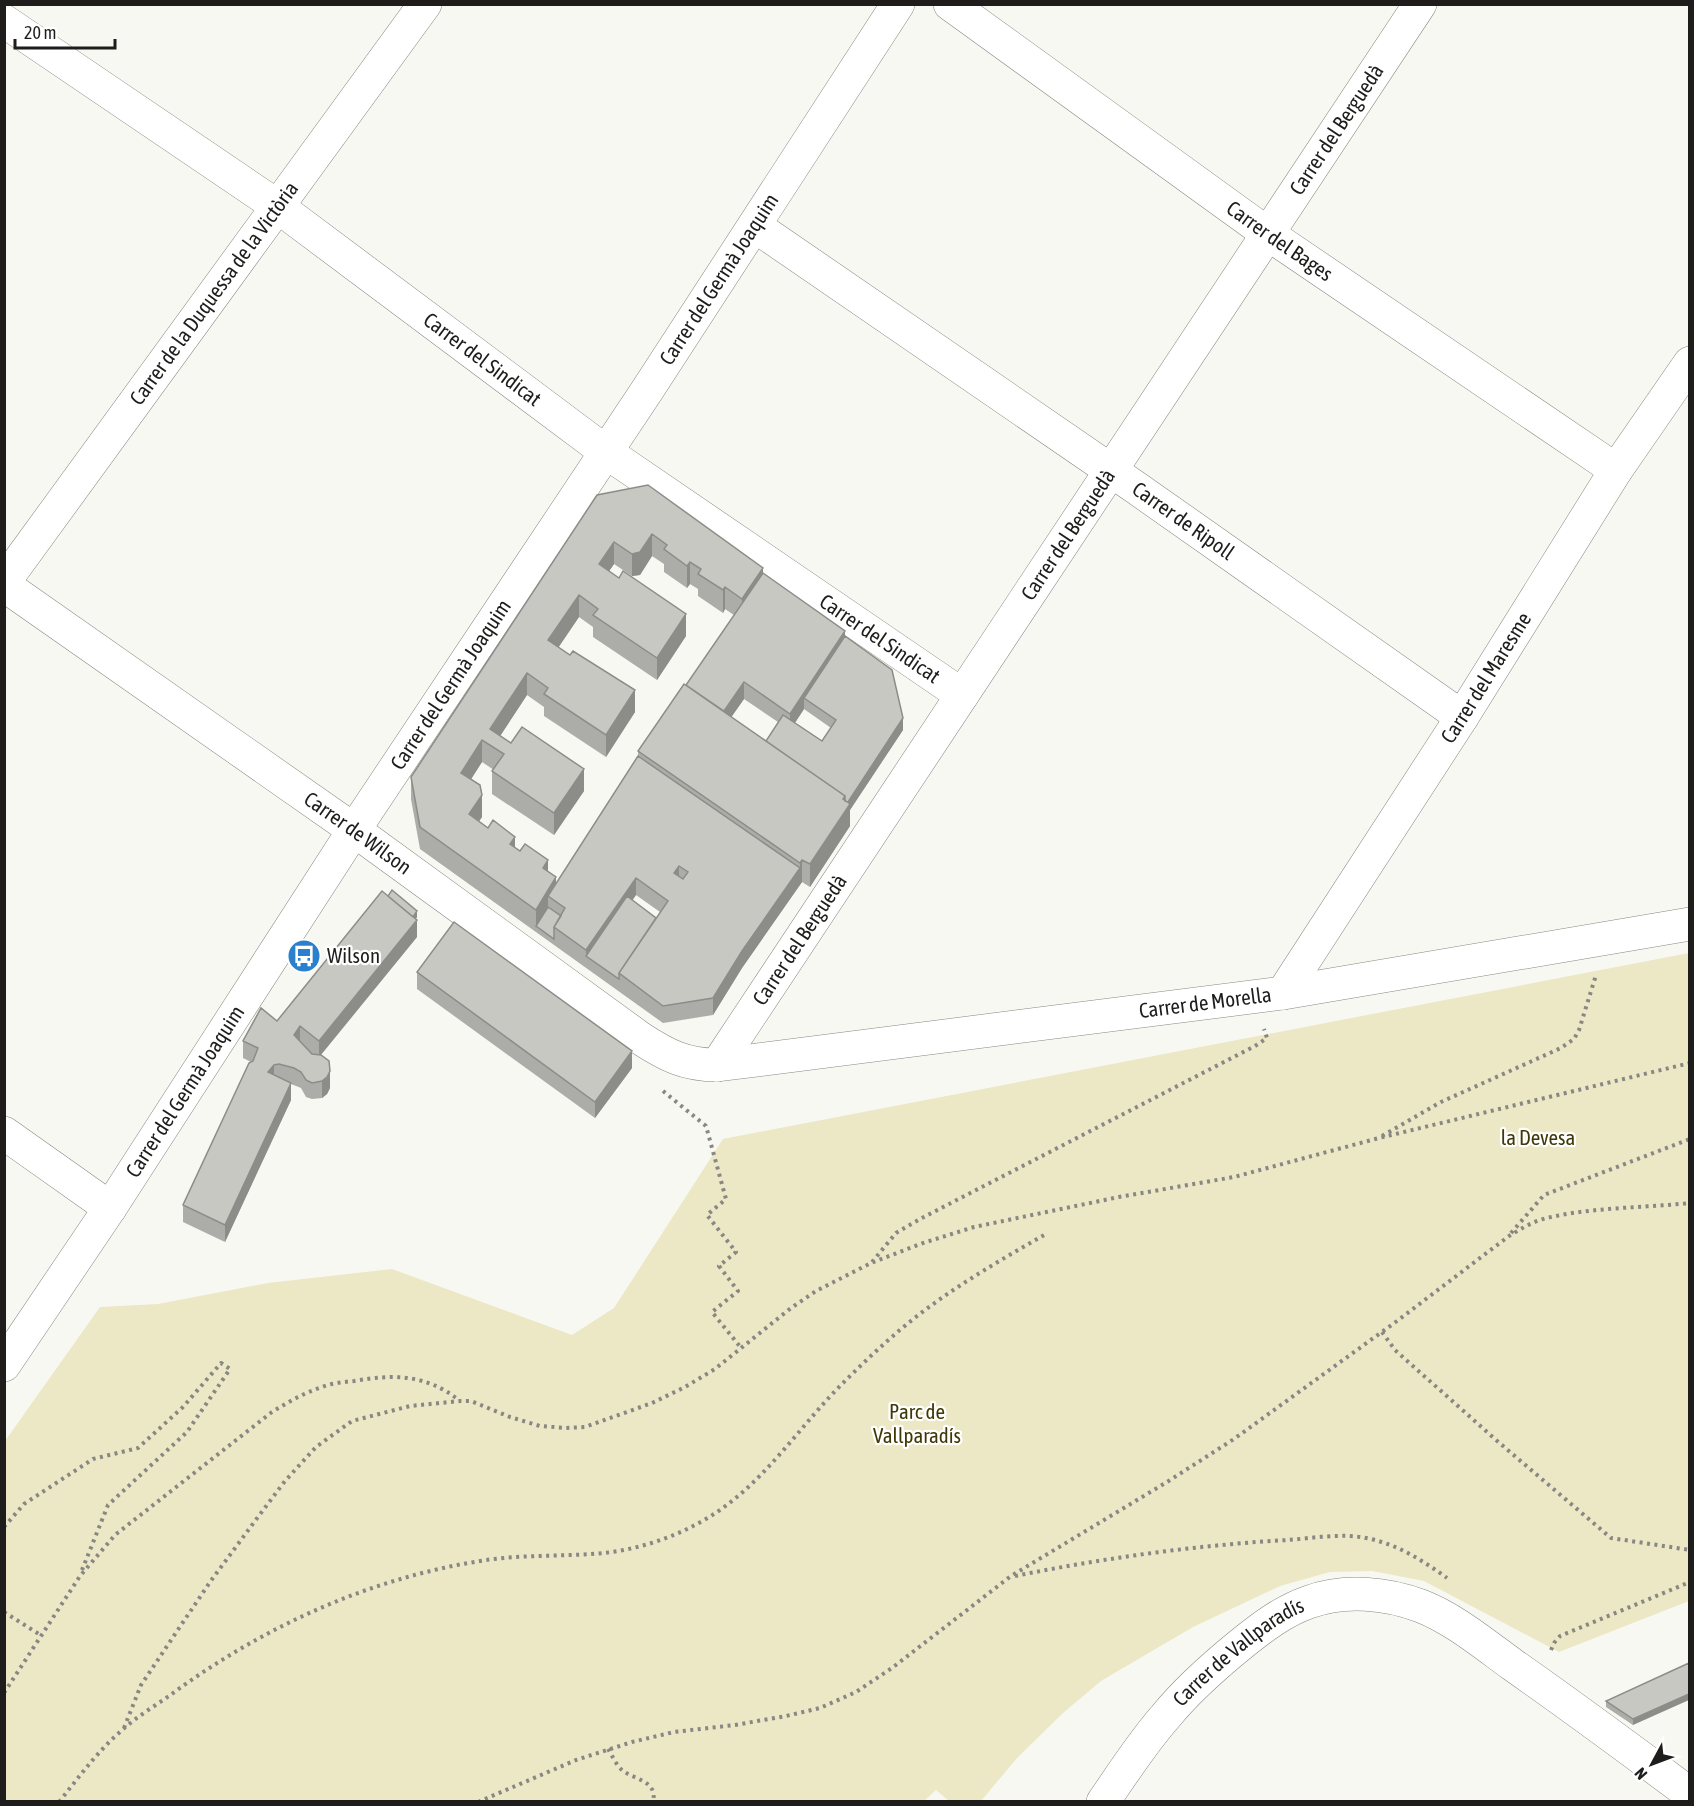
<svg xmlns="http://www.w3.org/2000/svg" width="1694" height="1806" viewBox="0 0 1694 1806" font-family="'Asap Condensed',sans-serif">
<rect width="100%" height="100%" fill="#f8f8f2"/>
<path fill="#ece7c5" d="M1689,953v648l-130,51 -135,-71 -52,-10 -42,1 -50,14 -87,41 -92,54 -38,32 -46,45 -36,43h-32l-13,-11 -13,12 -918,-1v-360l95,-134 58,-3 110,-21 124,-14 180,66 42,-27 109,-169z"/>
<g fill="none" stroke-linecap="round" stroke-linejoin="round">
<g stroke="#888883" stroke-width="34">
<g id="minor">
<path id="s1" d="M950,4l318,230 348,236"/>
<path id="s2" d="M4,21l273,185 329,246 356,243"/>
<path id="s3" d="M755,226l380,261 327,230"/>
<path id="s4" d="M4,582l421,-578"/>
<path id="s5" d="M4,585l350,245 286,208c26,17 45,27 77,27l566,-72 407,-69"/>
<path id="s6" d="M1283,993l179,-276 154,-247 74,-107"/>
<path id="s7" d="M717,1065l703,-1061"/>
<path d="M4,1133l106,75"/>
<path id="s8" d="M4,1365l106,-157 244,-378 292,-438 252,-388"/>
<path id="s9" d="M1103,1802c20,-29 39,-59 62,-85 22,-27 48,-50 75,-72 21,-17 43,-34 69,-43 36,-13 77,-9 112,4 33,13 63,38 92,59 60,42 118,85 177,129"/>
</g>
</g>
<path stroke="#888784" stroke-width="4" stroke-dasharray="3 4.5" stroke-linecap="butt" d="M663,1091l43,35 20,73 -19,16 29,37 -17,14 19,25 -26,21 30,37
M1382,1136l59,-34 120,-54 13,-9 5,-9 17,-55
M1511,1233l33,-38 146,-56
M872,1262l24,-29 24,-14 335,-173 12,-8 -3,-9
M1382,1332l13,18 101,90 115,98 79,12
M4,1527l20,-23 69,-45 45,-11 45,-41 38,-44 9,6 -43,63 -79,73 -26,65
M1015,1576c90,-18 182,-31 273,-36 25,-2 54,-7 78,-2 31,6 56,22 81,40
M4,1612l38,24
M1551,1650l3,-7 6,-7 130,-54
M4,1693l76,-117 35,-41 157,-123c16,-10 32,-19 50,-25 10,-4 21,-5 32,-6 40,-7 71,-7 105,19
M124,1728l17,-43 69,-103 45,-61 30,-40 31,-34 36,-26 58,-15 50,-5h11l39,16 30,9 26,2 19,-1 67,-24 33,-16 30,-18 76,-61 25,-17 55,-28 52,-20 51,-16 145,-30 115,-20 145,-39 311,-75
M608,1749c4,6 8,16 14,21 12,10 36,10 31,32
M59,1802c20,-25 38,-50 62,-71 14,-13 32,-24 48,-35 92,-68 198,-117 311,-135 41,-7 83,-4 124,-8 35,-4 69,-15 100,-33 57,-32 93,-91 138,-136 29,-29 60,-58 94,-82 35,-25 73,-47 110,-68
M478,1802l98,-42 56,-18 42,-10 61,-7 51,-9 34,-8 36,-16 36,-24 119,-92 156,-94 67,-43 163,-118 112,-85c12,-7 24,-15 38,-18 46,-11 95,-10 143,-15"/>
<use href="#minor" stroke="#fff" stroke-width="33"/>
</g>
<path fill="#acaca8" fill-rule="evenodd" d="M597,495l166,78 82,63 58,94 -53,80v16l-40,61 -8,-5 -60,86 -29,47 -50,8 -243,-174 -9,-50v-22zM652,556l12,8v8l23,16 3,-4 8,5v7l25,17 2,-4 9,6 -48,70 -48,66v5l-82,127 -8,-12 -69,-50 3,-4 -11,-38 11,-17 12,8 -2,1v23l62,41 30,-44 -84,-55 27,-41 17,12v9l62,41 29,-45 -77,-65 21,-30 14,10v10l64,43 29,-44 -77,-65 5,-7 18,12 8,-1zM744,699l34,23 -12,19 -35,-24zM804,709l27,19 -9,13 -27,-18zM636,895l24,17 -4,6 -24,-18z
M388,896l29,21 -1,2 1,18 -96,118 9,33 -3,6 -5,4 -10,1 -6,-2 -5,-9 -10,-4v16l-66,142 -42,-20v-17l68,-143 -8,-4v-17l34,-20z
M417,972l215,96 -37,50 -178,-129z
M1689,1663l-56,62 -27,-18v-6z"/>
<path fill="#8c8c88" d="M652,534v22l-12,19 -8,1v-22z
M614,542v22l-15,22v-22z
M690,562v22l-3,4v-22z
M763,568v22l-21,31v-22z
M725,587v22l-2,4v-23z
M579,595v22l-31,46v-23z
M686,614v22l-29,44v-22z
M845,631v17l-41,50v11l-14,21v-16z
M527,673v22l-34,52 -3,-18z
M744,682v17l-23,33v-17z
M635,690v22l-29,45v-22z
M903,718v12l-53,80v16l-40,61v-23l33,-65z
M482,740v22l-21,33v-22z
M584,769v22l-30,44v-22z
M482,795v22l-13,19v-22z
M515,837v22l-5,-15z
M548,860v23l-5,-15z
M802,860v22l-60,86 -29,47v-17l29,-47 58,-83v-5z
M679,866v17l-5,-10z
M556,877v23l-8,-4v16l-12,14v-16z
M636,878v17l-44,65 -6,-4v-6z
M417,911v6l-9,12v-5z
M417,920v17l-98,120v-16z
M300,1026v17l-6,-8z
M632,1051v17l-37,50v-16z
M274,1065v17l-6,-10z
M330,1071v17l-3,6 -5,4v-17z
M291,1083v17l-66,142v-17z
M1689,1694v6l-56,25v-6z"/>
<path fill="#c8c8c3" stroke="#8c8c88" stroke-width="1.5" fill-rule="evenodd" d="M648,485l115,83 -21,31 -17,-12 -2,3 -25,-16 3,-5 -11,-7 -3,4 -23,-17 3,-4 -15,-11 -12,18 -8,2 -18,-12 -15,22 20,14 4,-7 63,43 -29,44 -64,-43 5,-6 -19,-14 -31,45 22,15 3,-4 62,39 -29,45 -62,-41 4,-6 -21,-15 -37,56 21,14 11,-16 62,42 -30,44 -62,-42 12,-17 -22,-14 -21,33 19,12 2,10 -13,19 19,14 5,-8 22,17 -5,7 10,7 5,-7 23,16 -5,8 13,9 -20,33 -116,-83 -9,-50 186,-282z
M763,573l82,58 -55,83 -46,-32 -20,29 -38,-26z
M845,636l47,34 11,48 -55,84 -3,-1v-5l-79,-55 17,-26 39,26 14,-21 -32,-22z
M684,684l161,112 -2,3 7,5 -40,60 -8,-4 -2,3 -162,-112z
M638,756l162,112 -58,83 -29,47 -50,8 -44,-33 49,-72 -32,-23 -50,72 -32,-23 11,-19 -17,-12zM679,866l9,6 -5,7 -9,-6z
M392,890l25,21 -4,6 -25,-21z
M382,891l35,29 -98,121 -19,-15 -6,9 18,19 9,1 8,6 1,10 -3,6 -5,4 -10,2 -6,-3 -5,-8 -7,-4 -15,-4 -5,1 -6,7 23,11 -66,142 -42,-20 66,-142 4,-2 5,-13 -15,-7 18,-33 16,13z
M627,896l29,22 -37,55v6l-33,-23z
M548,907l13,9 -7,11v12l-18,-13z
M454,922l178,129 -37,51 -178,-130z
M1689,1663v31l-56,25 -27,-18z"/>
<defs>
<g id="bus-disc" transform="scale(1.725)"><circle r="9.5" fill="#2b80ce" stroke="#fff"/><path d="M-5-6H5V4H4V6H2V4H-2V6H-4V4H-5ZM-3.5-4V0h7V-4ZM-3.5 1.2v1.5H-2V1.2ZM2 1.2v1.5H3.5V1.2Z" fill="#fff"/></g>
</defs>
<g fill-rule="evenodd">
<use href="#bus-disc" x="304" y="956"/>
</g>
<g text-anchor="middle" stroke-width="4.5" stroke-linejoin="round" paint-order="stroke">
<g font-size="21" fill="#1e1d1c" stroke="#fff">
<text dy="7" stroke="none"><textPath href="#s7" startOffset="1122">Carrer del Berguedà</textPath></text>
<text dy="7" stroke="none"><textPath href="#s1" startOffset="406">Carrer del Bages</textPath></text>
<text dy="7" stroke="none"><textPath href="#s8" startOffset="1300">Carrer del Germà Joaquim</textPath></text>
<text dy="7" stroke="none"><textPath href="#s4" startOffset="357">Carrer de la Duquessa de la Victòria</textPath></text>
<text dy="7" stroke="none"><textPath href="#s2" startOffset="586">Carrer del Sindicat</textPath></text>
<text dy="7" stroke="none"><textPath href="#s3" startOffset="520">Carrer de Ripoll</textPath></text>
<text dy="7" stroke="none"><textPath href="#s7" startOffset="636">Carrer del Berguedà</textPath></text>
<text dy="7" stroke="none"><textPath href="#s2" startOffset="1072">Carrer del Sindicat</textPath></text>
<text dy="7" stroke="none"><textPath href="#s6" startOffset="375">Carrer del Maresme</textPath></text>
<text dy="7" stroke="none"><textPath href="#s8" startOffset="814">Carrer del Germà Joaquim</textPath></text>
<text dy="7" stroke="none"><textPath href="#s5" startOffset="432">Carrer de Wilson</textPath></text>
<text dy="7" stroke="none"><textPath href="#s7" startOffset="150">Carrer del Berguedà</textPath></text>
<text dy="7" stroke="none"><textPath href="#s5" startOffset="1356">Carrer de Morella</textPath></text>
<text dy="7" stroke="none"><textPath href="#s8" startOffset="328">Carrer del Germà Joaquim</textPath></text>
<text dy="7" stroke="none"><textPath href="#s9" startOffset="204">Carrer de Vallparadís</textPath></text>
</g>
<g font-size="21" fill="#1e1d1c" stroke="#fff" text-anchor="start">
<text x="327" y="963">Wilson</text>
</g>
<g font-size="21" fill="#3f3805" stroke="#fff">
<text x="1538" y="1145">la Devesa</text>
<text x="917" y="1419">Parc de<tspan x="917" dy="24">Vallparadís</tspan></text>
</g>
</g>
<rect width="1694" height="1806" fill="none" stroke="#1e1d1c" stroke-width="12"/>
<g transform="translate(1652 1764) rotate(229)" stroke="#ffffff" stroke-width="4.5" paint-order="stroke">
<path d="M0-4.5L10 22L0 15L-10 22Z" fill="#1e1d1c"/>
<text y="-9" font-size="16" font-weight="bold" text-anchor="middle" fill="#1e1d1c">N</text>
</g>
<path d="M15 39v9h100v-9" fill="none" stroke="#1e1d1c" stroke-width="3"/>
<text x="24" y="39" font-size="18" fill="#1e1d1c" stroke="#ffffff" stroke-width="4.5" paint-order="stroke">20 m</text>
</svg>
